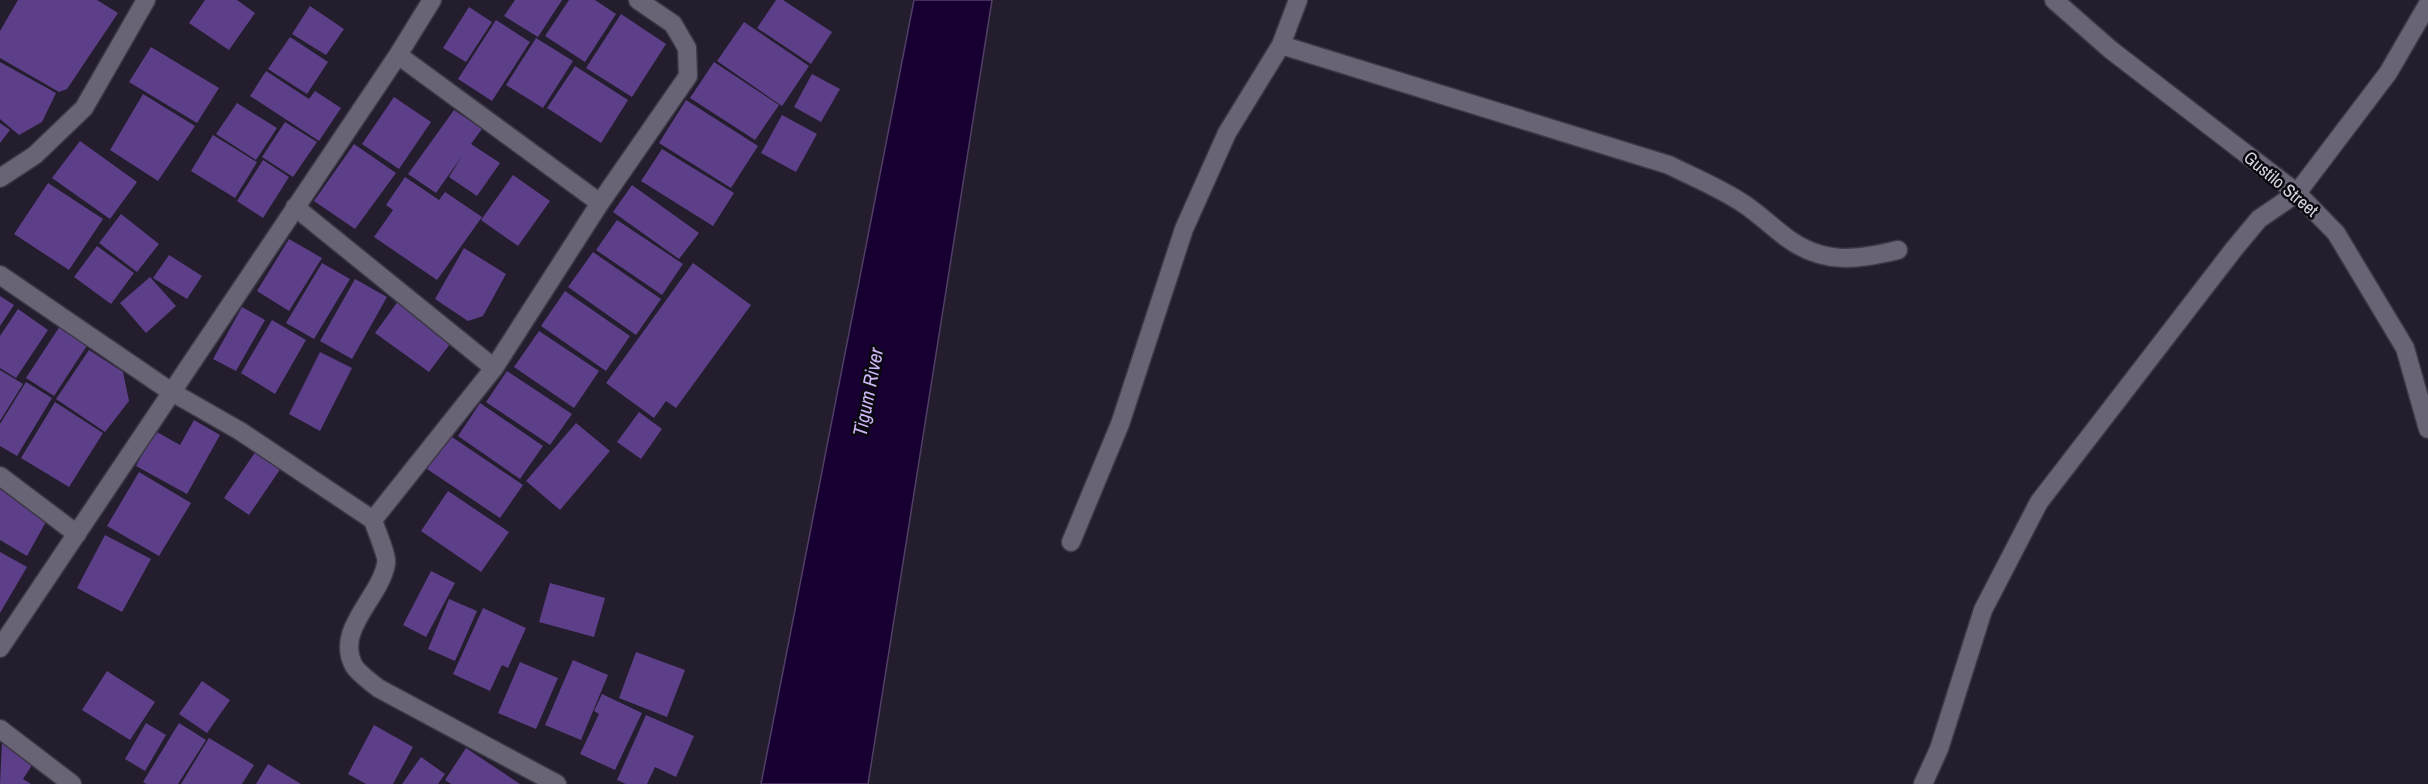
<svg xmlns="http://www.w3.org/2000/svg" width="2428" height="784" viewBox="0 0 2428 784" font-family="'Archivo Narrow',sans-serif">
<rect width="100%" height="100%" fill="#231d2d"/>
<path fill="#170031" stroke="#503f65" stroke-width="1.5" d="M914,0h78l-124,784h-107z"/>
<path fill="#5d3f89" d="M18,0h79l21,13 -51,76 -8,3 -59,-34v-27z
M205,0h32l18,13 -26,37 -40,-27z
M515,0h47l-24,37 -34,-21z
M569,0h26l21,14 -31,48 -40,-26z
M776,0h7l49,32 -21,32 -54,-36z
M310,6l34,23 -18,26 -34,-21z
M469,7l23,15 -26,40 -23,-14z
M621,14l45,30 -34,53 -46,-29z
M496,20l34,22 -38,59 -34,-22z
M744,22l65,44 -27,40 -65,-45z
M290,37l38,25 -21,32 -39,-25z
M536,38l37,23 -30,47 -37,-23z
M151,47l68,41 -22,35 -68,-41z
M0,62l56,31 -14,29 -23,13 -19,-16z
M714,62l65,43 -24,35 -65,-42z
M575,66l53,34 -27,43 -54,-35z
M266,71l43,28 6,-8 26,17 -22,33 -69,-45z
M812,74l28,15 -19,33 -27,-15z
M143,94l52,32 -37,55 -48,-31z
M394,97l37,25 -32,47 -37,-25z
M686,100l72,46 -27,42 -72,-45z
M237,103l40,25 -21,32 -40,-26z
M454,110l28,19 -11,15 29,19 -23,33 -28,-19 13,-21 -26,37 -28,-19z
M782,115l35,19 -21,38 -35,-19z
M285,122l32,20 -24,35 -31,-20z
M0,123l10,7 -10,13z
M213,135l44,27 -22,36 -44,-27z
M80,141l57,41 -27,37 -58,-41z
M354,144l42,29 -41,56 -41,-28z
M662,149l72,44 -21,33 -72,-45z
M263,160l26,17 -26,41 -26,-17z
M513,175l37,26 -32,45 -37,-26z
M405,177l34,23 6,-8 37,25 -45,63 -63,-43 19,-27 -7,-5z
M48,183l55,36 -34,51 -55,-36z
M632,185l67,48 -20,26 -66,-47z
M121,214l38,30 -22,28 -38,-29z
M617,220l66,44 -21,31 -66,-45z
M289,239l33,19 -33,53 -32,-20z
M97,246l37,27 -23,31 -37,-27z
M464,248l42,26 -23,42 -15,5 -33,-22z
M593,252l68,47 -25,36 -68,-48z
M169,255l33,21 -15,23 -34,-21z
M322,263l28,16 -36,60 -28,-16z
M693,263l58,42 -75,103 -10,-7 -12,17 -48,-35z
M150,277l26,29 -30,27 -26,-30z
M355,279l32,18 -35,62 -32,-18z
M565,291l65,45 -24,35 -65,-45z
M0,296l14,9 -14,21z
M399,300l54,40 -24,32 -54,-39z
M242,307l23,13 -29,51 -23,-12z
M18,309l30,21 -32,48 -16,-10v-32z
M272,320l34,20 -31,54 -34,-21z
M60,326l28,18 -34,52 -28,-18z
M539,331l60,40 -25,37 -60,-41z
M89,350l34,22 6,29 -24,31 -49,-33z
M320,352l32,16 -32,63 -31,-17z
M0,370l23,14 -23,37z
M507,371l65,43 -22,31 -64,-43z
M26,382l26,16 -35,58 -17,-10v-22z
M55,402l48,31 -34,54 -48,-29z
M480,403l63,43 -23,33 -62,-43z
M639,412l23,17 -21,30 -24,-17z
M194,420l26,15 -33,59 -51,-28 19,-35 25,14z
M576,423l34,28 -50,59 -34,-29z
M449,435l74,50 -23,33 -73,-49z
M258,448l25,17 -34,50 -25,-17z
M139,472l52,31 -32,53 -52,-30z
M0,480l19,12 -3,8 31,20 -20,36 -27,-16z
M448,491l61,41 -28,40 -60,-41z
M105,535l46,24 -29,53 -45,-24z
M0,552l27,15 -27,46z
M431,571l24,12 -29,54 -23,-12z
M550,583l55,15 -11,39 -55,-15z
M449,599l28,12 -22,50 -27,-12z
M483,608l43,20 -18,40 -6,-3 -12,26 -37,-17z
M636,652l49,18 -18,47 -48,-19z
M573,660l35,15 -27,65 -36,-15z
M520,662l38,16 -22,51 -38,-16z
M107,671l48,31 -25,38 -48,-30z
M202,681l28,19 -23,33 -28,-19z
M602,694l40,19 -27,57 -35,-16 19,-40 -5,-3z
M646,715l48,21 -18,41 -21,-10 -8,17h-21l-9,-4z
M146,723l20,12 -21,36 -20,-12z
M179,723l27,17 -28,44h-32l-3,-2z
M374,725l39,22 -20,37h-27l-18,-10z
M209,738l45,27 -12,19h-61z
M2,742l32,20 -11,17 8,5h-31z
M466,748l54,36h-69l-6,-4z
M421,757l24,17 -7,10h-36z
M268,764l33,20h-45z"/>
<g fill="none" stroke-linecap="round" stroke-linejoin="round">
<g stroke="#3c3845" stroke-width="21">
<path id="minor" d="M2054,0l57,50 186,143 39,40 69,115 23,81
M1281,45l388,120c26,13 51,23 75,39 15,10 28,23 43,34 37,27 70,22 111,12
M398,55l202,148
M0,178l35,-23 49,-47 62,-108
M295,207l199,161
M0,275l170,116 70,40 133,89 121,-152 106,-165 88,-127 -1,-28 -14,-24 -35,-24
M0,476l77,58
M373,520c3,10 15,37 13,44 -6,34 -52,66 -32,102 5,8 17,16 24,22l179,96
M1071,542l49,-118 64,-195 43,-96 54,-88 17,-45
M0,648l398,-593 34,-55
M0,729l72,55
M1923,784l16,-35 44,-139 56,-108 195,-253 25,-30 38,-26 91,-120 40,-69"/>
</g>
<use href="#minor" stroke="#696376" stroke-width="18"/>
</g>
<g text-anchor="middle" stroke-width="5" stroke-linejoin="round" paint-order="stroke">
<g font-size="18" fill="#d5d2dd" stroke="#0b0910">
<text transform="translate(2281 184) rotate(40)" y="6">Gustilo Street</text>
</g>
<g font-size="20" font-style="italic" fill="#ceb8f7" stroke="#0b0910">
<text transform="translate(868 392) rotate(-79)" y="7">Tigum River</text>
</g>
</g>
</svg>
